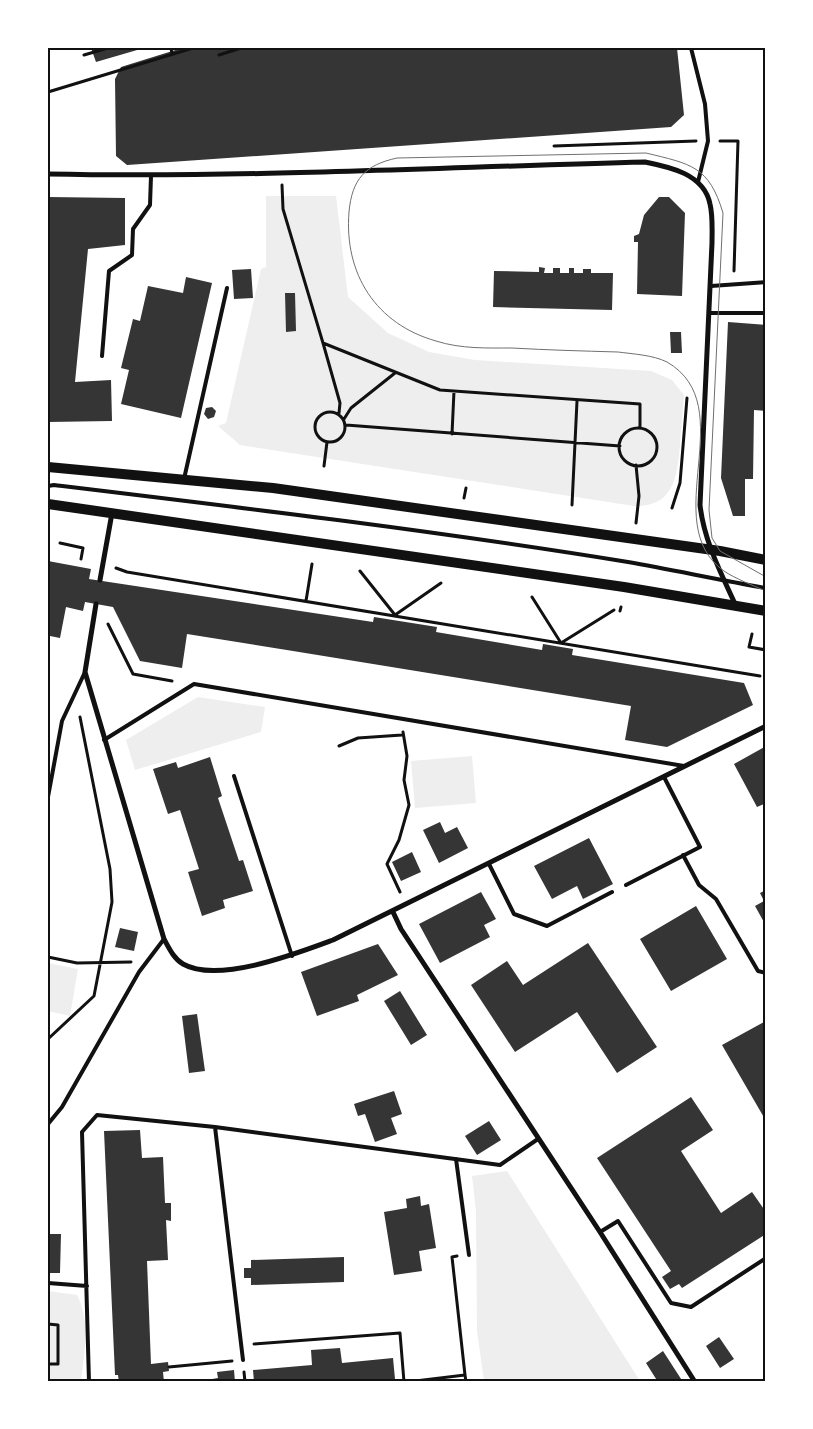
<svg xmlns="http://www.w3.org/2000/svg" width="813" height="1429" viewBox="0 0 813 1429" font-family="'Golos Text',sans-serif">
<rect width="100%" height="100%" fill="#fff"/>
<path fill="#eee" d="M266,196h70l12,101 40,36 41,19 46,8 176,11 21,9 12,15c-1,17 -3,33 -4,50 -3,32 -6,62 -46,61l-394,-61 -22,-19 8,-3 35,-154 5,-2z
M198,697l67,10 -4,25 -126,38 -9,-30z
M472,756l4,47 -61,5 -4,-47z
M48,963l30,6 -8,47 -22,-5z
M507,1171l133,210h-156l-7,-50 -1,-120 -4,-35z
M48,1291l29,4c14,26 7,59 4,86l-33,1z"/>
<path fill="#353535" d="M91,48h53l-48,14z
M182,48h495l7,67 -13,12 -544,38 -11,-9 -1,-77 6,-12z
M48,197l77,1v47l-37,4 -13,133 36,-2 1,41 -64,1z
M659,197h10l16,16 -3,83 -45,-2 1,-52h-4v-6l5,-2 5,-19z
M539,267l6,1 -1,5h9v-5h7v5h9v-5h5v5h9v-4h8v4h22l-1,37 -119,-3 1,-36 45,1z
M251,269l2,29 -19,1 -2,-29z
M186,277l26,6 -31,135 -60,-14 8,-34 -8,-2 12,-49 7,2 8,-35 35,7z
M285,293h10l1,38 -10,1z
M728,322l38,3v86l-12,-1 -1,69h-8v37h-12l-12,-38z
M670,332h11l1,21h-11z
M212,407l4,4 -2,6 -6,2 -4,-5 2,-6z
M48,561l43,8 -2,10 284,43 1,-5 63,10 -1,5 106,18 1,-6 30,5 -1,6 172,28 9,22 -86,42 -42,-7 6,-34 -338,-55 -106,-17 -5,34 -42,-7 -27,-54 -28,-5 -2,9 -17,-4 -6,31 -10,-2 -2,8z
M766,746v57l-9,4 -23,-43z
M210,757l12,39 -4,2 21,63 4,-1 10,31 -30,9 2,8 -23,8 -14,-44 11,-3 -19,-59 -12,4 -15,-45 23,-7 2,6z
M440,822l5,11 12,-6 11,21 -29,15 -16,-33z
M589,838l24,46 -30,15 -6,-13 -25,13 -18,-33z
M412,852l9,20 -20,9 -9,-19z
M766,890v36l-11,-20 9,-5 -4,-8z
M481,892l15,27 -12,6 6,12 -50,26 -21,-39z
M696,906l31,53 -56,32 -31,-52z
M120,928l18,4 -4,19 -19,-4z
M588,943l69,104 -40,26 -40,-61 -62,40 -44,-67 36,-24 16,24z
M378,944l20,31 -41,20 2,6 -42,15 -16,-44z
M400,991l27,44 -16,10 -27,-44z
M197,1014l8,57 -16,2 -7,-57z
M764,1022l2,3v96l-44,-76z
M394,1091l8,23 -11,4 6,16 -22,8 -10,-28 -7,2 -4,-12z
M691,1097l22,33 -32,21 40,62 31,-21 14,20v22l-84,54 -3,-4 -9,5 -8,-12 9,-6 -74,-113z
M489,1121l12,19 -24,15 -12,-19z
M140,1130l2,28 21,-1 2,46h6v18l-5,-1 2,40 -21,1 4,103 17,-2 1,9 -6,1 1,10h-45l-1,-7h-3l-11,-244z
M420,1196l1,10 8,-2 7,44 -17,3 3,20 -28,4 -10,-63 23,-4 -1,-9z
M48,1234h13l-1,39h-12z
M344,1257v25l-93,3v-7h-7v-10h7v-8z
M719,1337l15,22 -14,9 -14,-22z
M340,1348l2,15 51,-5 2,21 -34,3h-107l-1,-12 59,-5 -1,-15z
M663,1351l20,31h-25l-12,-19z
M234,1370l1,12h-40l23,-4 -1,-6z"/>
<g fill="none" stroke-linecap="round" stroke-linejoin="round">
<path stroke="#111" stroke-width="3" d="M171,48l1,6
M84,55l24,-7
M219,55l22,-7
M48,92l145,-44
M720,141h18l-4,130
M554,146l142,-5
M282,185l1,24 40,134 117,47 200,14v24
M323,343l17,60 -1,10
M315 427a15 15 0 1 1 30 0a15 15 0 1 1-30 0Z
M344,419l7,-11 44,-35
M346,425l274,21
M619 447a19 19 0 1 1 38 0a19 19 0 1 1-38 0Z
M452,434l2,-43
M324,466l3,-24
M464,498l2,-10
M572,505l5,-104
M672,508l8,-25 7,-85
M636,523l3,-27 -3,-31
M60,543l23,5 -2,11
M116,568l11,4 633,104
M360,571l35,44 46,-32
M532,597l29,46 53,-33
M306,601l6,-37
M620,611l1,-4
M108,624l25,50 39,7
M752,634l-3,13 17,3
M339,746l19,-8 44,-3
M400,892l-13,-28 12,-24 10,-35 -5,-25 3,-24 -4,-24
M48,957l29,6 54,-1
M48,1039l46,-43 18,-94 -2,-33 -30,-152
M457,1256l-5,1 13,118
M48,1324l10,1v39h-10
M254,1344l146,-11 4,49
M169,1367l63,-6
M244,1372l1,10
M407,1382l58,-7 1,7"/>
<path stroke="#111" stroke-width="4" d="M691,48l14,56 3,37 -10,41
M711,286l55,-4
M710,313h56
M102,356l7,-85 23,-16 1,-26 17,-24 1,-29
M184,479l43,-191
M48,486l6,-1c191,23 383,46 574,77 46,8 91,18 138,26
M104,740l90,-56 490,82
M234,776l58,180
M48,797l14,-76 23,-49
M683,855l16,30 17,14 42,72 8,2
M489,864l25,50 33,12 65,-34
M626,885l74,-38 -36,-70
M48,1124l14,-17 77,-135 25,-33
M215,1127l28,233
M456,1159l13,96
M600,1232l18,-11 53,82 20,4 75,-49
M48,1283l39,3
M89,1382l-7,-250 15,-17 118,12 285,38 38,-26"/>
<path stroke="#111" stroke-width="5" d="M48,174c199,4 397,-7 597,-12 25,5 59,12 65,42 3,12 2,27 2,39l-12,262c4,36 21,68 36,101
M100,580l12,-67
M96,604l-11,68 79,267c5,9 10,20 19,25 35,20 115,-11 150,-24l433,-214
M393,912l8,17 199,303 95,150"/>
<path stroke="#111" stroke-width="10" d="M48,467l225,21 447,63 46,9
M48,504l576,83 142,24"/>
<path stroke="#707070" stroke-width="1" d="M766,577l-46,-26 -8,-13 -3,-28 14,-297c-14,-47 -32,-49 -77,-60l-249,5c-32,7 -45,21 -48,54 -5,62 27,112 87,129 25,8 51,7 76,7 35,2 71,3 106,4 15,2 35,3 49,10 76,44 -11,161 57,209 10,7 30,15 42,20"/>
</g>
<rect width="813" height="1429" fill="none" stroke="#ffffff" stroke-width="98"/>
<rect x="49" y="49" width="715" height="1331" fill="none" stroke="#111" stroke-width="2"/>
</svg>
